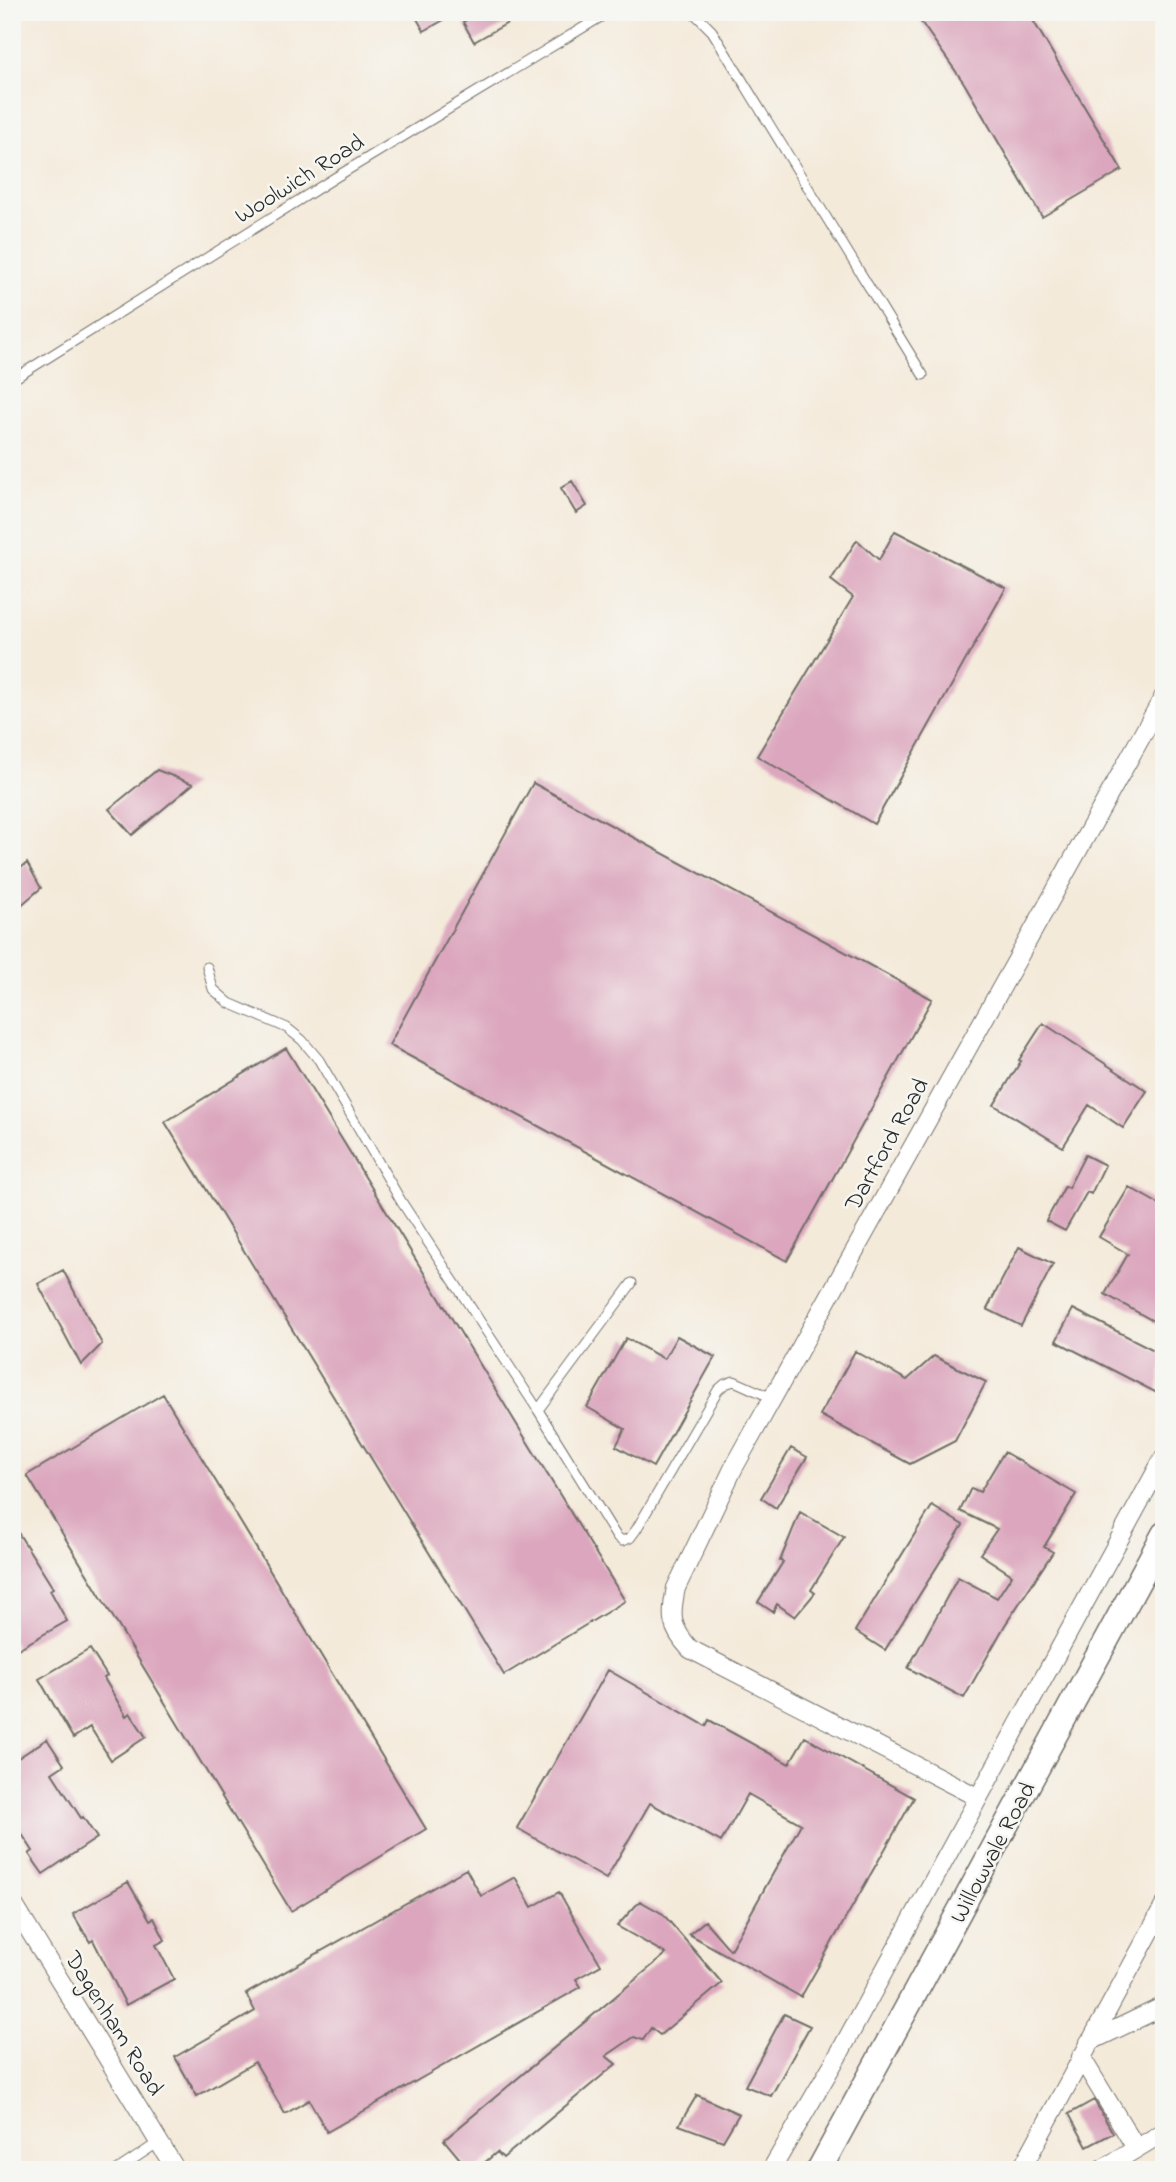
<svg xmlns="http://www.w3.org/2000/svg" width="1176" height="2182" viewBox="0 0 1176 2182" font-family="'Indie Flower',sans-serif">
<rect width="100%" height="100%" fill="#f6f6f2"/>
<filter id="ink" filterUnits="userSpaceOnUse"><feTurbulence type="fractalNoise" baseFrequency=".0143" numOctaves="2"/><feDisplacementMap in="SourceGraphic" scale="14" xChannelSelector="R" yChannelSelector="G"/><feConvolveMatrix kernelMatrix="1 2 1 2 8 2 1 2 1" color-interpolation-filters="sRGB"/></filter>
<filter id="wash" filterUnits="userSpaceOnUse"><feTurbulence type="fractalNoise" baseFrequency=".00686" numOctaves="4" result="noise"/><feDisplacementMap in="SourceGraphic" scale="28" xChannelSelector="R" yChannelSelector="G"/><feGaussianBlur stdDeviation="1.57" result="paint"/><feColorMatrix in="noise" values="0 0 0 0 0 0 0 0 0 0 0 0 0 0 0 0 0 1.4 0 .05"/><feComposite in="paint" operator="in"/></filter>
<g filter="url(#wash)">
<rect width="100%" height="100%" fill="#f4eada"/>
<g id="blocks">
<path fill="#dca7be" d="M413,12h45l-34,19z
M480,12h47l-53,30 -11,-20z
M914,12h114l94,158 -80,47 -78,-134z
M572,481l15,25 -11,7 -15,-25z
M895,531l111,57 -132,236 -117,-68 96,-159 -22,-17 26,-40 22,20z
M157,770l36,14 -61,51 -23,-26z
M533,783l399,216 -145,262 -398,-216z
M27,863l14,25 -29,25v-38z
M1043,1023l104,68 -24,37 -34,-23 -26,42 -69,-42 27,-44 -2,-1z
M286,1048l339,553 -121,74 -339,-553z
M1085,1155l20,10 -14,29 -4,-2 -22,39 -19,-10 19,-35 3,2z
M1129,1187l35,20v120l-59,-33 23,-40 -29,-17z
M1019,1247l34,17 -32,62 -34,-17z
M63,1270l39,74 -21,21 -43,-81z
M1073,1309l91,46 -7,38 -101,-52z
M677,1336l38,21 -62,110 -37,-21 9,-17 -38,-22 39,-69 38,21z
M855,1351l52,29 27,-24 52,26 -31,59 -45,23 -90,-49z
M163,1394l263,435 -135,82 -264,-436z
M791,1448l16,9 -31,51 -15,-10z
M1004,1452l72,42 -32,53 9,5 -48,73 -41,73 -56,-30 50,-91 39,21 15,-23 -32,-21 17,-25 -37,-18 11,-23 9,4z
M932,1506l31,19 -78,125 -30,-19z
M800,1512l44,25 -33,53 4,3 -20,24 -18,-13 -4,8 -15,-10 25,-40 -3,-1z
M12,1523l41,65 -3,2 17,31 -49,28 -6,-10z
M90,1649l17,27 -3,2 22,38 4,-3 16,24 -35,23 -21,-33 -17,11 -34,-59z
M608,1670l98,56 3,-6 80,44 16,-27 109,61 -113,199 -112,-63 16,-13 25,29 71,-126 -53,-30 -27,48 -71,-39 -44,76 -89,-51z
M47,1739l17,26 -12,8 29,45 2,-1 14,21 -54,36 -14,-20 4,-3 -21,-32v-57z
M466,1869l15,27 34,-19 17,30 27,-15 42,73 -25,14 5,8 -254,145 -18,-32 -24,14 -30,-52 -58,34 -22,-39 80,-46 -9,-17z
M128,1882l22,38 4,-2 11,22 -9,5 18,34 -48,26 -33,-65 -3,2 -17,-28z
M640,1901l23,13 59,69 -62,52 -9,-7 -8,12 -9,-3 -28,19 10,8 -113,94 -6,-6 -21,18h-7l-25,-30 222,-186 -49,-28z
M784,2014l26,12 -39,70 -26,-10z
M697,2095l42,19 -16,27 -44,-16z
M1094,2100l19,33 -26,14 -18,-33z"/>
</g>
</g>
<g filter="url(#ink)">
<use href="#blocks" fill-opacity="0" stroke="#716e68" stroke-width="2"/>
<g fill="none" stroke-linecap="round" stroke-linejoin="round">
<g stroke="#716e68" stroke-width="11">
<path id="lane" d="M693,12l19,19 211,344
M12,380l324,-203 273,-165
M207,967l6,22 16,14 58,25 15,12 17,20 82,141 137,209
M632,1283l-94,127 78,126 6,5 8,-3 6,-8 82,-140 7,-6 9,-3 38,17
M117,2170l42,-28"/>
</g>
<g stroke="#716e68" stroke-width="20">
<path id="street" d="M977,1797l-287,-148c-20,-22 -20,-33 -14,-61l57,-119 431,-773
M12,1902l164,268
M1089,2042l75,-36
M1081,2057l55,91
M771,2170l69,-118 324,-595
M1021,2170l143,-264
M1101,2170l63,-38"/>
</g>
<g stroke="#716e68" stroke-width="27">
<path id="secondary" d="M819,2170l345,-636"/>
</g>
<use href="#lane" stroke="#fff" stroke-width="9"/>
<use href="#street" stroke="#fff" stroke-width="18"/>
<use href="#secondary" stroke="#fff" stroke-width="24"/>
</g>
</g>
<g text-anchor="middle" stroke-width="5" stroke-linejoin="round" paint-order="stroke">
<g font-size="24" fill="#2b2b2b" stroke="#f6f6f2">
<text transform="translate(299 178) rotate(-32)" y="8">Woolwich Road</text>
<text transform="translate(886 1144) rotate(-61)" y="8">Dartford Road</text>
<text transform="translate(992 1852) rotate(-62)" y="8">Willowvale Road</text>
<text transform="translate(115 2023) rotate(58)" y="8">Dagenham Road</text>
</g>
</g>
<rect width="1176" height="2182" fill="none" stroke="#f6f6f2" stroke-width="42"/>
</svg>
